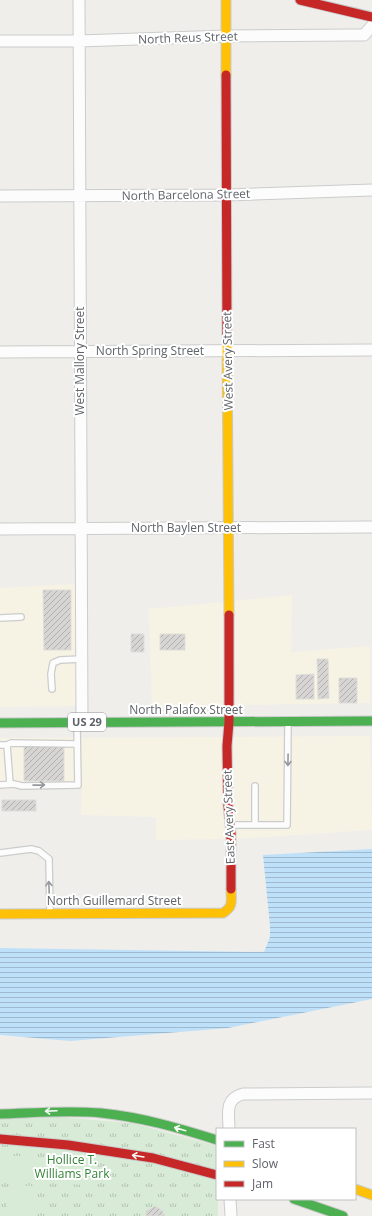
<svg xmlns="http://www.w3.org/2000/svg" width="372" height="1216" viewBox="0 0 372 1216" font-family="'Open Sans',sans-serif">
<defs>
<pattern id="grass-tufts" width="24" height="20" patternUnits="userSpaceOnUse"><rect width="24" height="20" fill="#d8ebd6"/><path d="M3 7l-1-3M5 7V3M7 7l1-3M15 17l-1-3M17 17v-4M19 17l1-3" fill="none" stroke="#b2c2b1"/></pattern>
<pattern id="water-rules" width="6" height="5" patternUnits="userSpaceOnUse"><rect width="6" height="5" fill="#bfe0f9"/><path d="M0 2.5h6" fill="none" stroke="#9eb9cd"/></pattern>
<pattern id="building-hatch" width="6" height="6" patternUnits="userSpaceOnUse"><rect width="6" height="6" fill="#d6d5d3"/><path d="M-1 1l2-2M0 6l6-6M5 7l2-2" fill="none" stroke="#b1b0af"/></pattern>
</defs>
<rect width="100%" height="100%" fill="#efeeea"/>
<path fill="#f7f3e4" d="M77,584v122l-77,1v-119z
M292,595l-1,57 79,-6v57l-135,2 -1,-104z
M224,602v103l-72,1 -3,-97z
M370,736l2,94 -136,9 -3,-102z
M223,737l2,102 -69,1v-23l-75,-2 1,-27 -82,1v-51z"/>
<path fill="url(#grass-tufts)" d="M44,1116l88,7 85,23 1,70h-218v-98z"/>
<path fill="#d8ebd6" d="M0,1155l87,5 -2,25 -85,-5z
M8,1185l25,1 -1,30h-26z"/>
<path fill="url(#water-rules)" d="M372,849v150l-144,29 -158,13 -70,-6v-87l264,4 6,-15v-11l-7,-71z"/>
<path fill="url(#building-hatch)" stroke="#deddd9" d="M43,590h28v60h-27z
M131,634h13v18h-13z
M160,634h25v16h-25z
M317,659h11l1,39 -11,1z
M314,674v25h-18v-24z
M339,678h18v25h-18z
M24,745h40v36h-40z
M2,800h34v11h-34z
M155,1206l8,5v5h-17v-5z"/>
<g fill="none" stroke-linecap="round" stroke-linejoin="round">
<g stroke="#cbcccc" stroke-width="8">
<path id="lane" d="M0,618l21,-1
M52,689l-1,-15 2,-11 7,-3 22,-1
M0,745h7
M10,784l-3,-39 4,-2 66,1
M0,785l14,-1 8,2 56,-1 -1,-60
M231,825h56l1,-101
M255,825v-39
M0,853l31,-4 8,2 10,8 1,55"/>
</g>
<g stroke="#cbcccc" stroke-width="13">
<path id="street" d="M79,0l3,722
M0,41h79l147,-5 128,-1h10l8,-9
M0,196l227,-1 145,-5
M0,352l372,-2
M0,529l372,-2
M229,1129c0,-15 -5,-30 14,-35l129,-1
M230,1199l1,17"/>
</g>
<g stroke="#cacacb" stroke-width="11">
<path id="fast" d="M0,723l372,-2
M0,1114c34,-1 67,-4 101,-1 40,4 78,15 116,27
M294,1199l49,17"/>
</g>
<g stroke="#cacacb" stroke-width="11">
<path id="slow" d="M226,0v75
M227,340l2,275
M0,914l223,-1c11,-7 8,-12 8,-24
M355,1189l17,6"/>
</g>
<g stroke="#cacacb" stroke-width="11">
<path id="jam" d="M300,0l72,17
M226,75l1,265
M229,615v107l-2,24 1,59 3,28v56
M0,1139l68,6 85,13 64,17"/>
</g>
<use href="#lane" stroke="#fdfcfc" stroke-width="5.5"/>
<use href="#street" stroke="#fdfcfc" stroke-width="11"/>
<use href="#fast" stroke="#4caf50" stroke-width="9"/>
<use href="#slow" stroke="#ffc107" stroke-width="9"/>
<use href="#jam" stroke="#c62828" stroke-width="9"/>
</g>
<defs><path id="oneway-shaft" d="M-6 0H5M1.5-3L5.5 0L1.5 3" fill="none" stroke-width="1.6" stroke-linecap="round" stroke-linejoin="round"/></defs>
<g stroke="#96999c">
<use href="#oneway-shaft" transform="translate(288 760) rotate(91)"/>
<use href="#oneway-shaft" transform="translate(39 785) rotate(-1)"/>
<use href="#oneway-shaft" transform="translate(49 887) rotate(-92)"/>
</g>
<g stroke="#f6fbf6">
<use href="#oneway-shaft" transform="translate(51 1111) rotate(178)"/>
<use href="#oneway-shaft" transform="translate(180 1129) rotate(-164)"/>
<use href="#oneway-shaft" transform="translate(138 1156) rotate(-171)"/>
</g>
<g text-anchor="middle" stroke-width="4" stroke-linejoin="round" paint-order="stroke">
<rect fill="#fff" stroke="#8f9295" stroke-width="1" x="68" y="713" width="38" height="18" rx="3"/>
<g font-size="11" font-weight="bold" fill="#5f6368">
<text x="87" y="726">US 29</text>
</g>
<g font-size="12" fill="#5f6368" stroke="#fff">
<text transform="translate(188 38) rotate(-2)" y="4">North Reus Street</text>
<text transform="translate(186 195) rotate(-1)" y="4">North Barcelona Street</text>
<text x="150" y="355">North Spring Street</text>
<text transform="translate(80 361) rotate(-90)" y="4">West Mallory Street</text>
<text transform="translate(228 361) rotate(-91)" y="4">West Avery Street</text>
<text x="186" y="532">North Baylen Street</text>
<text x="186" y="714">North Palafox Street</text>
<text transform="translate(229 817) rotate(-92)" y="4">East Avery Street</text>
<text x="114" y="905">North Guillemard Street</text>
</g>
<g font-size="12" fill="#348238" stroke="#fff">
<text x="72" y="1164">Hollice T.<tspan x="72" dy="14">Williams Park</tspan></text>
</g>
</g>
<rect x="216" y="1128" width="140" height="72" fill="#ffffff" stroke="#bfc1c3"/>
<rect x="224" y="1141" width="20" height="6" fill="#4caf50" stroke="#bfc1c3"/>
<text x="252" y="1148" font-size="12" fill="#5f6368">Fast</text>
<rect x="224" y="1161" width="20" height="6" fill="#ffc107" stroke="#bfc1c3"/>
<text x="252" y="1168" font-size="12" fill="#5f6368">Slow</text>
<rect x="224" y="1181" width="20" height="6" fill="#c62828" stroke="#bfc1c3"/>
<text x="252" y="1188" font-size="12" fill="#5f6368">Jam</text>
</svg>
